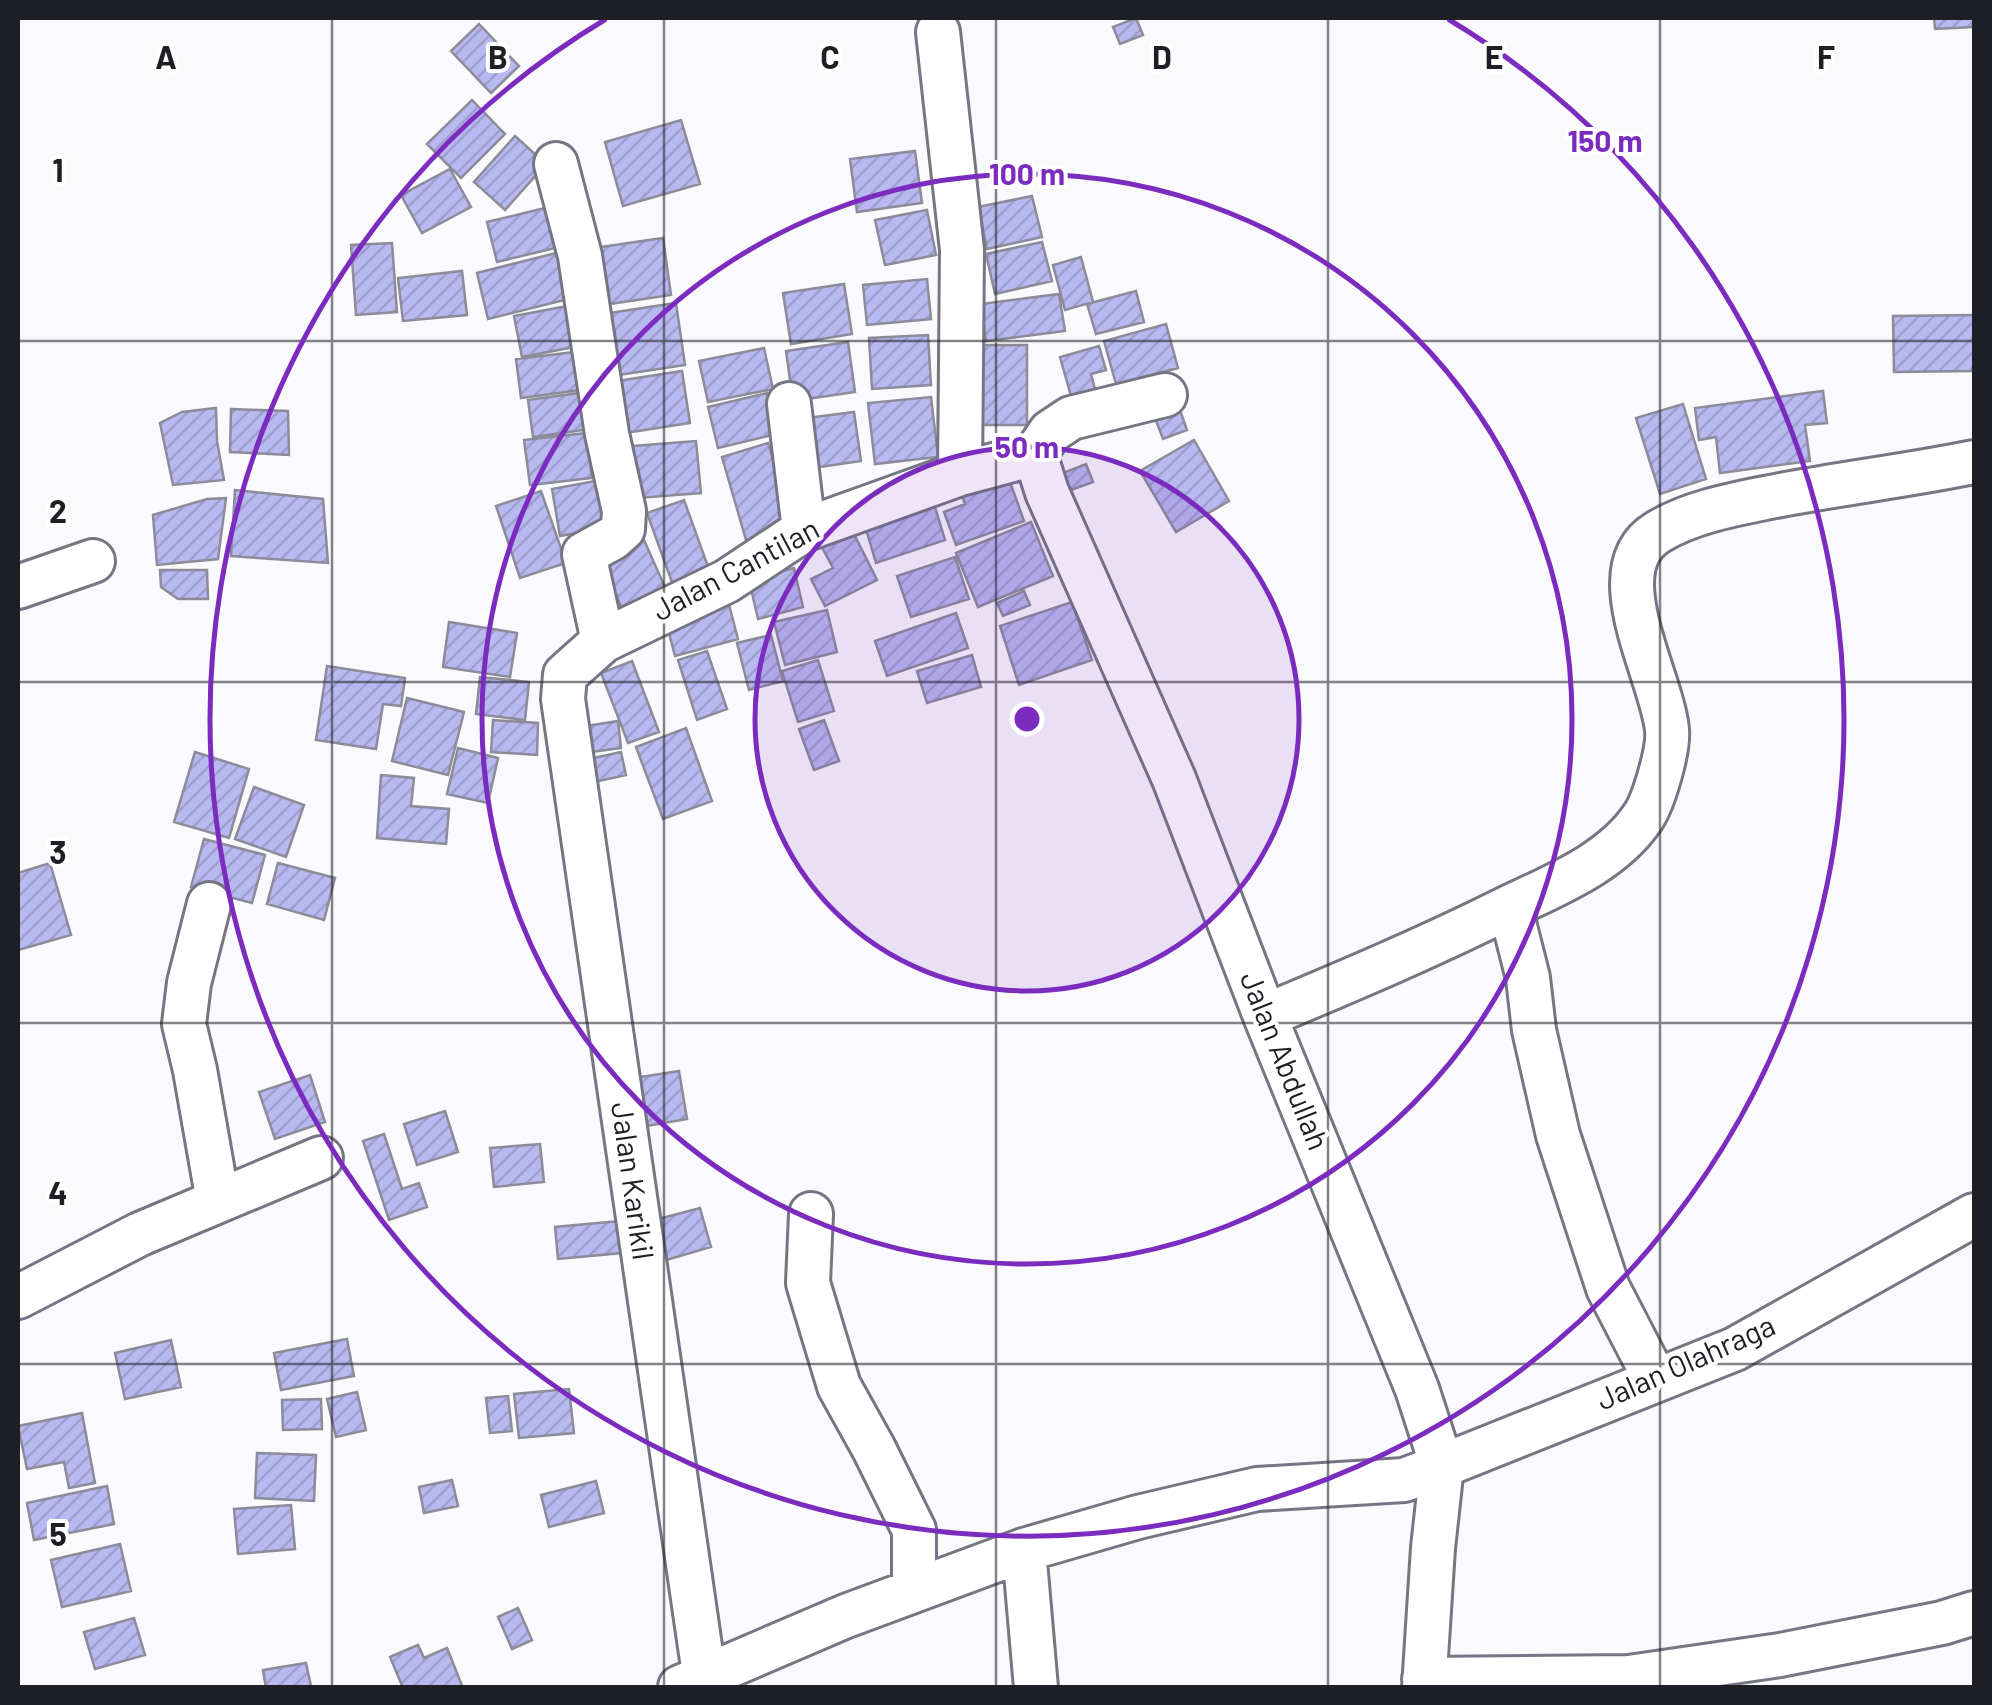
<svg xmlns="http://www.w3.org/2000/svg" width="1992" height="1705" viewBox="0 0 1992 1705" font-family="Barlow,sans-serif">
<defs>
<pattern id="building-hatch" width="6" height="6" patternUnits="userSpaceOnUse" patternTransform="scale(2.5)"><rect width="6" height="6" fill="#b8b9f0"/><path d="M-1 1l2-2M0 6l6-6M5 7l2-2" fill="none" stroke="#9e9fce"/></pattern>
</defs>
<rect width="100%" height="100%" fill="#fafafd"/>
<path fill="url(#building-hatch)" stroke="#8b8b99" stroke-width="2.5" d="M1136,18l7,17 -23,9 -7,-17z
M1934,18h40v9l-39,2z
M479,24l40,42 -28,27 -40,-42z
M472,100l33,34 -44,44 -34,-34z
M681,120l19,64 -77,22 -18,-64z
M515,136l31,28 -41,46 -31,-28z
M915,151l7,52 -65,9 -7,-53z
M450,169l21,38 -49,26 -21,-38z
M1032,196l10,41 -55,12 -9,-42z
M549,207l10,40 -62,15 -10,-40z
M927,210l9,45 -51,10 -10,-45z
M663,238l8,57 -75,11 -9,-57z
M1042,242l10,39 -57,13 -9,-40z
M392,243l5,69 -41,3 -5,-70z
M556,253l12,46 -80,20 -11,-46z
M1081,257l12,45 -28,8 -12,-45z
M462,271l5,44 -64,6 -5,-43z
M927,279l4,40 -64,6 -4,-40z
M844,284l8,50 -61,10 -8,-51z
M1136,291l8,31 -48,12 -9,-30z
M1059,294l6,37 -79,10 -5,-37z
M676,303l9,62 -80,12 -9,-62z
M578,304l7,41 -63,12 -8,-41z
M1974,315v56l-80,1 -1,-56z
M1166,324l12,44 -62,16 -12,-43z
M928,335l3,50 -59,4 -3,-51z
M848,342l7,50 -62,9 -7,-50z
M977,345h50v80h-50z
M1099,346l7,24 -15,4 4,15 -24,7 -11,-39z
M764,348l9,41 -65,13 -9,-41z
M583,351l5,38 -67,9 -5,-39z
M682,371l8,52 -78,12 -8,-52z
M593,391l5,37 -65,9 -5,-37z
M1823,391l4,32 -22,2 5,36 -90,12 -4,-36 -17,3 -4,-32z
M767,393l10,41 -59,14 -10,-41z
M1175,396l12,34 -24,9 -13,-34z
M931,397l7,60 -63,7 -7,-61z
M1683,404l23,75 -46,15 -24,-76z
M216,408l1,33 7,39 -51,5 -13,-62 22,-11z
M231,409l57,2 1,44 -59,-3z
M854,412l7,49 -55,8 -7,-50z
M587,433l5,45 -62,7 -6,-45z
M1194,440l35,61 -53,31 -36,-61z
M696,441l5,52 -76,6 -4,-52z
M768,443l25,83 -47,14 -24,-83z
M1086,464l7,18 -25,9 -18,-13z
M612,478l8,47 -60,11 -8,-47z
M956,479h53l15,42 -68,24 -12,-33 21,-8z
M235,490l88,9 5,64 -97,-7z
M541,491l25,72 -46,15 -24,-72z
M930,491l15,49 -69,23 -10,-34z
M226,498l-8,61 -61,6 -4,-50 54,-16z
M684,500l27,75 -37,13 -27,-75z
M848,522l29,58 -52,26 -14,-27 22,-11 -16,-30z
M1031,522l22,54 -75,31 -22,-54z
M644,540l28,63 -44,19 -28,-63z
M955,557l14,42 -58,18 -14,-41z
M794,568l9,39 -45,12 -9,-39z
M160,570h47l1,29h-30l-17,-12z
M1024,591l6,14 -27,11 -6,-13z
M727,597l11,42 -63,17 -11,-42z
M1072,602l20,58 -73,25 -19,-59z
M827,610l10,42 -52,13 -11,-43z
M956,613l12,35 -81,28 -12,-35z
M449,622l68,11 -7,44 -67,-10z
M771,635l12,46 -34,9 -12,-47z
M707,651l20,58 -30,11 -19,-60z
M972,655l9,32 -54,16 -10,-32z
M818,660l16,51 -36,11 -16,-51z
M632,661l27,71 -31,11 -27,-70z
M327,666l78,12 -4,28 -18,-2 -7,45 -60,-9z
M480,677l49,5 -4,38 -49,-6z
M407,698l57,14 -16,63 -56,-14z
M493,720l45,3 -1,32 -46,-3z
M824,720l15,41 -25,9 -15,-41z
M618,721l3,27 -37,5 -4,-26z
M686,728l26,73 -49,18 -27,-72z
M458,748l40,10 -10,45 -41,-9z
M195,752l54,17 -20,69 -55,-16z
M621,752l5,23 -41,9 -5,-23z
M381,775l33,3 -3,28 38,3 -3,35 -69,-6z
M254,787l50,18 -18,52 -51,-18z
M204,839l61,16 -13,48 -61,-16z
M50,863l21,72 -53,15v-77z
M278,863l57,15 -11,42 -57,-16z
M679,1071l8,48 -46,8 -7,-49z
M310,1075l15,47 -50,17 -16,-47z
M445,1111l13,41 -41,13 -13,-41z
M384,1134l18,55 17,-6 8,24 -38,13 -26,-79z
M540,1144l4,38 -50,5 -4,-39z
M700,1208l11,39 -48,14 -12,-40z
M619,1221l3,32 -64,6 -3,-32z
M347,1339l7,37 -73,14 -7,-37z
M171,1340l10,47 -56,12 -10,-46z
M569,1389l5,44 -55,5 -5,-44z
M357,1392l9,38 -30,7 -9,-38z
M508,1396l4,35 -22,2 -4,-35z
M321,1399l1,30 -39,1 -1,-30z
M82,1413l13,70 -26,5 -5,-26 -37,7 -9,-43z
M257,1453l59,2 -2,46 -59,-3z
M452,1480l6,26 -34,7 -5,-26z
M596,1481l8,32 -55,14 -8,-32z
M107,1486l7,38 -80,16 -7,-37z
M291,1505l4,44 -57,5 -4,-45z
M120,1544l11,47 -69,16 -11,-47z
M518,1608l14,32 -20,9 -14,-32z
M134,1618l11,37 -50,14 -11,-37z
M418,1645l6,13 23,-10 16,40h-60l-13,-31z
M306,1663l5,23 -45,2 -3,-18z"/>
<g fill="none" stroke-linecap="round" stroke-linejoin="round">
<g stroke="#757683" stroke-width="48">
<path id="street" d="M938,32l24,218 -2,224
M556,164l24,92 27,178 17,77 -1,18 -10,9 -29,16 19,87
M789,404l15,126
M1035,454l12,38 127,287 91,237 152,373 25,77 -9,82 -9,140
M1035,454l15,-22 21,-14 94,-23
M18,587l75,-26
M209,904l-20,79 -5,41 11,46 23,131
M1510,907l18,71 6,52 24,105 50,153 47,91
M1265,1016c81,-34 162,-68 242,-108 48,-23 105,-45 136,-91 11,-16 26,-68 24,-87 -5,-54 -70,-161 -9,-198 31,-19 72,-27 107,-34 70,-14 140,-22 209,-36
M811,1214l-3,69 31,103 35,63 40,81v60
M18,1297l122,-63 181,-76
M1024,1550l12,138
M1424,1679l205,-2 151,-22 162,-32 32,-10
M680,1687l166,-71 178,-66 114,-33 119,-28 147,-9 38,-14 293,-117 239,-134
M706,1688l-143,-989 2,-24 38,-34 124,-60 77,-51 156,-56 75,-20"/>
</g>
<use href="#street" stroke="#fff" stroke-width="42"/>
</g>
<path fill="none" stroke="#1e1f24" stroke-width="2.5" stroke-opacity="0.55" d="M332,18v1670M664,18v1670M996,18v1670M1328,18v1670M1660,18v1670M18,341h1956M18,682h1956M18,1023h1956M18,1364h1956"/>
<circle cx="1027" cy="719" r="272" fill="#7b2cbf" fill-opacity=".12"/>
<g fill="none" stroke="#7b2cbf" stroke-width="5">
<circle cx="1027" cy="719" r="272"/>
<circle cx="1027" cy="719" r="545"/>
<path d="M1448 19A817 817 0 1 1 606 19"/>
</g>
<g text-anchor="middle" stroke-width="8" stroke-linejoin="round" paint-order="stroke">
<g font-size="30" fill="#1e1f24" stroke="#fff">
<text transform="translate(736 570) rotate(-28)" y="10">Jalan Cantilan</text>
<text transform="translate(1284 1061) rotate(68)" y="10">Jalan Abdullah</text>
<text transform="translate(632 1181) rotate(82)" y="10">Jalan Karikil</text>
<text transform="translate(1686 1363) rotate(-24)" y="10">Jalan Olahraga</text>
</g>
</g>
<g font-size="32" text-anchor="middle" font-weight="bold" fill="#1e1f24" stroke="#fff" stroke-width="8" stroke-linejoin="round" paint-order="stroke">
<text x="166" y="69">A</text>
<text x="498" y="69">B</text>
<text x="830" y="69">C</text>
<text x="1162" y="69">D</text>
<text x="1494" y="69">E</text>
<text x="1826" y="69">F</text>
<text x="58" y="182">1</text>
<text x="58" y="523">2</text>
<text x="58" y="864">3</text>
<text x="58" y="1205">4</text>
<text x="58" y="1546">5</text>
</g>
<circle cx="1027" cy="719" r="15" fill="#7b2cbf" stroke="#fff" stroke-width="5"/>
<g font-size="30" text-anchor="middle" font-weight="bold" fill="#7b2cbf" stroke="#fff" stroke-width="8" stroke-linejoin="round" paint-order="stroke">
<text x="1605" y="152">150 m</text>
<text x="1027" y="185">100 m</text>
<text x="1027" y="458">50 m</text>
</g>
<rect width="1992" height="1705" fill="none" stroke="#1e1f24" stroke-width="40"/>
</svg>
